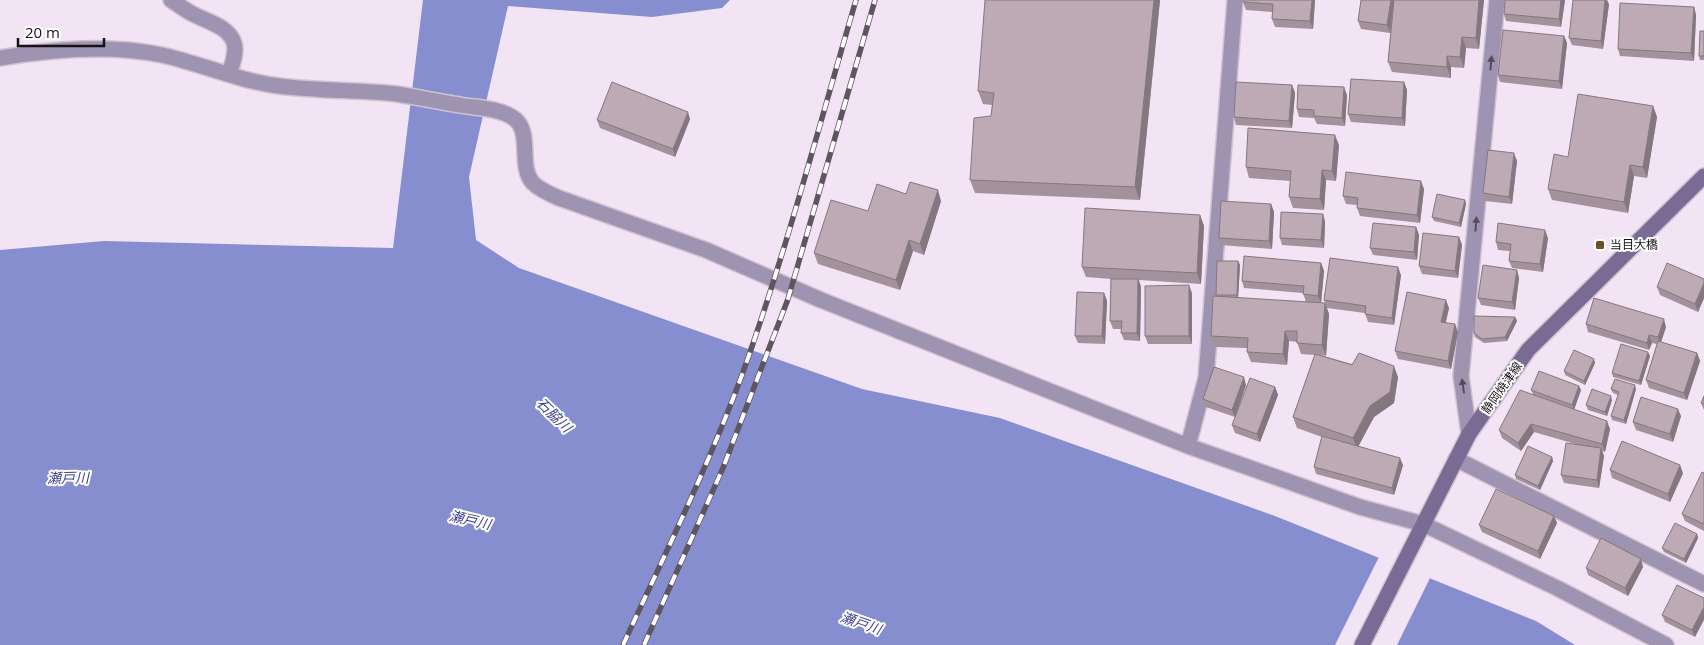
<svg xmlns="http://www.w3.org/2000/svg" width="1704" height="645" viewBox="0 0 1704 645" font-family="'Open Sans','Noto Sans JP',sans-serif">
<rect width="100%" height="100%" fill="#f2e4f4"/>
<path fill="#878ed0" d="M423,0h307l-8,8 -70,9 -144,-11 -39,171 7,63 43,28 343,121 138,29 275,98 261,105 39,24h-1575v-395l104,-9 289,7z"/>
<path fill="#f2e4f4" d="M1380,555l51,21 -34,69h-62z"/>
<g fill="none" stroke-linecap="round" stroke-linejoin="round">
<g stroke="#cfc2d1" stroke-width="18">
<path id="street" d="M171,0c6,4 13,9 20,13 14,8 38,13 43,30 3,10 -2,22 -5,31
M0,58c53,-9 109,-14 162,-3 40,9 77,26 117,31 39,5 79,4 118,8 21,3 42,8 63,11 16,3 38,3 52,12 22,13 5,48 21,66 7,7 17,11 26,15l147,52 115,50 367,146 172,61 63,17 134,64 109,57
M1469,434l-8,-58 36,-376
M1188,446l18,-68 29,-378
M1456,459l248,125"/>
</g>
<g stroke="#cfc2d1" stroke-width="18">
<path id="secondary" d="M1362,645l107,-211 59,-84 176,-174"/>
</g>
<use href="#street" stroke="#9e94b1" stroke-width="15"/>
<use href="#secondary" stroke="#7a6b95" stroke-width="15"/>
<g stroke="#5d555f" stroke-width="5.5">
<path id="rail" d="M623,645c41,-89 85,-178 119,-270 44,-123 77,-249 114,-375
M644,645l79,-177 65,-169 87,-299"/>
</g>
<use href="#rail" stroke="#fff" stroke-width="4" stroke-dasharray="11" stroke-linecap="butt"/>
</g>
<path fill="#a3929b" d="M1160,0l-20,200 -165,-7 -5,-13 21,-64 1,-11 -9,-1 -5,-13z
M1315,0l-2,29 -38,-2 -3,-8v-7l-26,-2 -3,-8z
M1361,0h123l-5,49 -13,-1 -2,20 -13,-1v11l-59,-6 -4,-10 4,-45 -2,16 -29,-4 -3,-8z
M1565,0l-4,27 -55,-6 -2,-7z
M1609,4l-6,45 -31,-4 -3,-7z
M1694,7l2,8 -2,46 -74,-5 -2,-7z
M1704,31v29h-4l-1,-4z
M1564,36l3,7 -5,46 -62,-7 -2,-7z
M1404,82l3,8 -2,36 -54,-4 -3,-8z
M1292,85l3,8 -3,35 -56,-3 -2,-8z
M1347,95l-2,31 -28,-2 -3,-6 -15,-1 -2,-8z
M1653,106l4,11 -10,61 -13,-2 -6,37 -76,-13 -4,-11 20,-32z
M690,119l-15,38 -75,-29 -3,-8z
M1339,145l-3,36 -10,-1 -2,30 -31,-2 -4,-11 2,-16 -42,-3 -3,-11z
M1517,161l-5,43 -27,-3 -2,-8z
M1424,189l-4,34 -60,-7 -3,-8v-3l-11,-1 -3,-8z
M906,194l35,7 -17,54 -11,-4 -13,39 -82,-26 -4,-11z
M1465,200l1,4 -5,23 -27,-6 -2,-4z
M1271,204l3,8 -2,37 -51,-4 -2,-7z
M1323,214l2,8 -1,26 -42,-3 -2,-7z
M1200,215l4,11 -3,58 -62,-4 2,7 -1,54 -16,-1 -3,-7v-4h-8l-3,-8 1,-42 -25,-2 -4,-10z
M1416,227l3,8 -2,25 -44,-5 -3,-7z
M1459,237l3,8 -4,33 -36,-4 -3,-8z
M1548,238l-5,34 -31,-4 -3,-7 1,-10 -12,-1 -2,-8z
M1238,261l2,4 -2,33 68,4 -3,-9 -59,-5 -2,-7 79,-18 3,8 -3,32h4l4,11 -3,42 -6,-1 78,22 -4,26 -20,14 -16,29 45,19 -9,30 -78,-21 -2,-7 8,-30 -25,-9 -4,-11 22,-62 -14,-1 -4,-12 -8,-1 -2,24 -36,-3 -4,-10v-4l-32,-1 -4,-11 5,-41z
M1517,270l2,8 -4,32 -34,-5 -3,-7z
M1401,275l-7,50 -26,-3 -3,-9 -38,-5 -3,-8z
M1704,279v19l-6,14 -38,-17 -3,-8z
M1104,293l3,8 -2,43 -27,-1 -3,-7z
M1192,293v51h-44l-3,-8z
M1449,308l-3,14 12,10 -7,37 -53,-10 -3,-8z
M1515,317l2,4 -10,20 -23,2 -9,-6 -1,-4z
M1586,324l80,3 -5,15 36,11 3,8 -13,39 -38,-12 -3,-8 11,-36 -5,-1 -3,7 -61,-18z
M1650,356l-9,29 -28,-8 -1,-4z
M1595,363l-10,22 -20,-10 -1,-4z
M1246,385l-11,32 -29,-10 -3,-8z
M1275,387l3,8 -18,47 -25,-9 -3,-8z
M1611,389h25l-10,35 -14,-4 -1,-4 7,-21 -5,-2z
M1531,390h50l-7,19 36,20 -5,23 -3,-1 2,5 -5,32 -35,-5 -3,-8 21,-29 -48,-14 -13,19 -19,-13 -3,-8 34,-36z
M1704,396v14l-3,-7z
M1612,400l-5,16 -19,-6 -2,-5z
M1681,416l-8,26 -37,-12 -3,-8z
M1552,457l1,4 -13,29 -24,-11 -1,-4z
M1610,470l73,3 -13,29 -58,-24z
M1704,473v58l-19,-10 -3,-7z
M1554,516l3,7 -17,36 -58,-27 -3,-7z
M1697,534l1,4 -12,25 -22,-11 -2,-4z
M1643,567l-15,29 -40,-21 -2,-7z
M1704,598l-9,39 -30,-15 -3,-7z"/>
<path fill="#84777e" d="M1154,0h6l-20,200 -5,-13z
M1312,0h3l-2,29 -3,-8z
M1391,0h3l-4,33 -3,-8z
M1479,0h5l-5,49 -3,-11z
M1561,0h4l-4,27 -2,-8z
M1605,0h2l2,4 -6,45 -2,-8z
M1694,7l2,8 -2,46 -3,-8z
M1564,36l3,7 -5,46 -3,-8z
M1462,37l4,11 -2,20 -4,-11z
M1447,56l4,11v11l-4,-11z
M1404,82l3,8 -2,36 -3,-8z
M1292,85l3,8 -3,35 -3,-7z
M1344,87l3,8 -2,31 -3,-8z
M1653,106l4,11 -10,61 -4,-11z
M688,112l2,7 -15,38 -2,-8z
M1335,135l4,10 -3,36 -4,-10z
M1514,153l3,8 -5,43 -3,-7z
M1630,165l4,11 -6,37 -4,-11z
M1322,170l4,10 -2,30 -4,-11z
M1421,181l3,8 -4,34 -3,-8z
M938,190l3,11 -17,54 -4,-11z
M1465,200l1,4 -5,23 -2,-4z
M1271,204l3,8 -2,37 -3,-8z
M1323,214l2,8 -1,26 -3,-8z
M1200,215l4,11 -3,58 -4,-11z
M1416,227l3,8 -2,25 -3,-8z
M1545,230l3,8 -5,34 -3,-8z
M1459,237l3,8 -4,33 -3,-7z
M909,240l4,11 -13,39 -4,-10z
M1238,261l2,4 -2,34 -1,-4z
M1321,263l3,8 -3,32 -3,-7z
M1398,267l3,8 -7,50 -2,-7z
M1517,270l2,8 -4,32 -3,-8z
M1138,279l3,8 -1,54 -3,-8z
M1704,283v15l-6,14 -3,-8z
M1189,285l3,8v51l-3,-8z
M1104,293l3,8 -2,43 -3,-8z
M1446,300l3,8 -5,21 -3,-7z
M1325,303l4,11 -3,42 -4,-11z
M1515,317l2,4 -10,20 -2,-4z
M1664,319l2,8 -6,18 -2,-8z
M1455,324l3,8 -7,37 -3,-8z
M1285,331l4,10 -2,24 -4,-11z
M1649,335l3,8 -3,7 -2,-7z
M1648,352l2,4 -9,29 -2,-4z
M1697,353l3,8 -13,39 -3,-7z
M1594,359l1,4 -10,22 -1,-4z
M1394,366l4,11 -4,26 -20,14 -17,32 -4,-11 17,-32z
M1244,377l2,8 -11,32 -3,-7z
M1635,385l1,4 -10,35 -2,-4z
M1579,386l2,4 -7,20 -2,-5z
M1275,387l3,8 -18,47 -3,-8z
M1611,396l1,4 -5,16 -2,-4z
M1678,409l3,7 -8,26 -3,-8z
M1607,421l3,8 -5,23 -3,-8z
M1531,424l3,8 -13,19 -3,-8z
M1601,448l3,8 -5,32 -2,-8z
M1552,457l1,4 -13,29 -2,-4z
M1400,458l3,7 -9,30 -2,-7z
M1680,465l3,8 -13,29 -2,-8z
M1554,516l3,7 -17,36 -2,-8z
M1697,534l1,4 -12,25 -2,-4z
M1641,559l2,8 -15,29 -3,-8z
M1704,607v13l-9,17 -3,-7z"/>
<path fill="#bdaab4" stroke="#84777e" d="M985,0h169l-19,187 -165,-7 4,-62 17,-2 3,-23 -16,-2z
M1243,0h69l-2,21 -38,-2 1,-15 -30,-2z
M1361,0h30l-4,25 -29,-4z
M1394,0h85l-3,38 -14,-1 -2,20 -13,-1v11l-59,-5z
M1505,0h56l-2,19 -55,-5z
M1573,0h32l-4,41 -32,-3z
M1620,3l74,4 -3,46 -73,-4z
M1503,30l61,6 -5,45 -61,-6z
M1700,31h4v25h-5z
M1351,79l53,3 -2,36 -54,-4z
M612,82l76,30 -15,37 -76,-29z
M1236,82l56,3 -3,36 -55,-4z
M1298,85l46,2 -2,31 -28,-2v-6l-17,-1z
M1578,94l75,12 -10,61 -13,-2 -6,37 -76,-13 6,-35 14,3z
M1248,128l87,7 -3,36 -10,-1 -2,29 -31,-2 2,-26 -45,-4z
M1488,150l26,3 -5,44 -26,-4z
M1346,172l75,9 -4,34 -60,-7 1,-10 -15,-2z
M910,182l28,8 -18,54 -11,-4 -13,40 -82,-27 17,-53 37,11 9,-27 29,10z
M1437,194l28,6 -6,23 -27,-6z
M1221,201l50,3 -2,37 -50,-3z
M1085,208l115,7 -3,58 -115,-6z
M1281,212l42,2 -2,26 -41,-2z
M1373,223l43,4 -2,25 -44,-4z
M1498,223l47,7 -5,34 -31,-3 2,-17 -15,-2z
M1423,233l36,4 -4,34 -36,-5z
M1244,256l77,7 -3,33 -15,-2 1,-8 -62,-5z
M1330,258l68,9 -6,51 -27,-4 1,-8 -42,-6z
M1217,261h21l-1,34h-21z
M1667,263l37,16v4l-9,21 -38,-17z
M1483,265l34,5 -5,32 -34,-4z
M1111,279h27l-1,54h-16l1,-12h-12z
M1189,285v51h-44v-50z
M1077,292l27,1 -2,43h-27z
M1407,292l39,8 -5,22 14,2 -7,37 -53,-10z
M1213,296l112,7 -3,42 -25,-2v-12h-12l-2,23 -36,-2 1,-14 -37,-2z
M1594,298l70,21 -6,18 -9,-2 -2,8 -61,-19z
M1474,316l41,1 -10,20 -23,2 -8,-6z
M1658,341l39,12 -13,40 -38,-13z
M1621,344l27,8 -9,29 -27,-8z
M1574,350l20,9 -10,22 -20,-10z
M1359,353l35,13 -4,26 -20,14 -17,32 -60,-21 22,-63 37,11z
M1214,367l30,10 -12,33 -29,-11z
M1539,371l40,15 -7,19 -41,-15z
M1250,378l25,9 -18,47 -25,-9z
M1615,379l20,6 -11,35 -13,-4 8,-24 -8,-3z
M1592,389l19,7 -6,16 -19,-7z
M1520,390l87,31 -5,23 -71,-20 -13,19 -19,-13z
M1704,396v8l-3,-1z
M1641,397l37,12 -8,25 -37,-12z
M1322,436l78,22 -8,30 -78,-21z
M1622,441l58,24 -12,29 -58,-24z
M1566,443l35,5 -4,32 -36,-5z
M1528,446l24,11 -14,29 -23,-11z
M1702,472l2,1v51l-22,-10z
M1496,489l58,27 -16,35 -59,-26z
M1675,523l22,11 -13,25 -22,-11z
M1601,538l40,21 -16,29 -39,-20z
M1677,585l27,13v9l-12,23 -30,-15z"/>
<defs><path id="oneway-solid" d="M-6-.8H1V-3.2L6.5 0L1 3.2V.8H-6Z" transform="scale(1.25)"/></defs>
<g fill="#544c5d">
<use href="#oneway-solid" transform="translate(1491 63) rotate(-85)"/>
<use href="#oneway-solid" transform="translate(1476 224) rotate(-85)"/>
<use href="#oneway-solid" transform="translate(1463 386) rotate(-98)"/>
</g>
<rect fill="#704f26" stroke="#fff" stroke-width="2" x="1595" y="240" width="10" height="10" rx="2.5"/>
<g text-anchor="middle" stroke-width="4" stroke-linejoin="round" paint-order="stroke">
<g font-size="12" fill="#171218" stroke="#fff" text-anchor="start">
<text x="1610" y="249">当目大橋</text>
</g>
<g font-size="12" fill="#171218" stroke="#fff">
<text transform="translate(1502 388) rotate(-55)" y="4">静岡焼津線</text>
</g>
<g font-size="14" font-style="italic" fill="#414290" stroke="#fff">
<text transform="translate(554 415) rotate(44)" y="5">石脇川</text>
<text transform="translate(68 478) rotate(-1)" y="5">瀬戸川</text>
<text transform="translate(470 520) rotate(13)" y="5">瀬戸川</text>
<text transform="translate(861 623) rotate(19)" y="5">瀬戸川</text>
</g>
</g>
<path d="M18 38v8h86v-8" fill="none" stroke="#171218" stroke-width="2.5"/>
<text x="25" y="38" font-size="15" fill="#171218" stroke="#ffffff" stroke-width="4" paint-order="stroke">20 m</text>
</svg>
